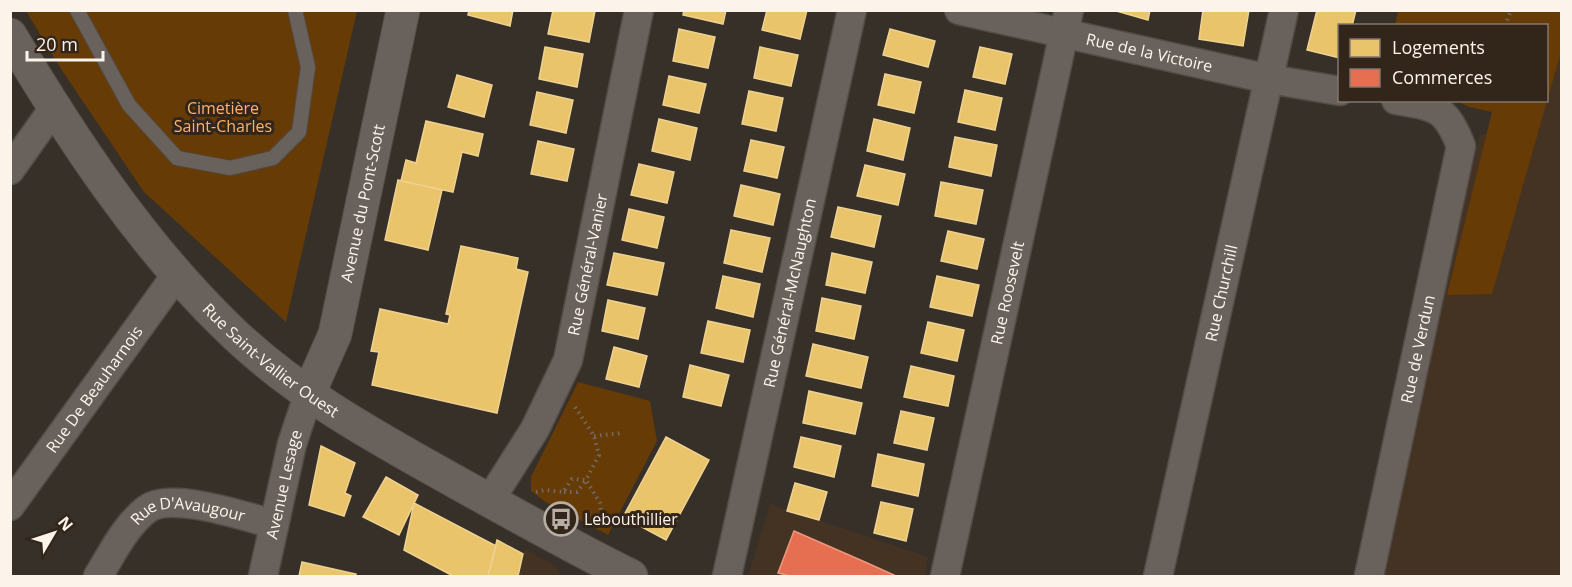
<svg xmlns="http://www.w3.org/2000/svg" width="1572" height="587" viewBox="0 0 1572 587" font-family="'Open Sans',sans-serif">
<rect width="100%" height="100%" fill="#373029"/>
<path fill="#443323" d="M1561,12v564h-185l104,-441 56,-15 10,-20z
M770,504l158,53 -3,19h-177z
M525,549l32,18 3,9h-42z"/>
<path fill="#663b06" d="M26,11h331l-71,311 -142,-130 -83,-123z
M1398,11h163v41l-69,242 -45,1 45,-183 -23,-5 -12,-6 89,-1v-74l-151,-1z
M578,382l72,19 7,40 -49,94 -64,-34 -13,-10v-14z"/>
<path fill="#e9c46a" stroke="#efd291" stroke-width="1.5" d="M469,10h44l-3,16 -42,-11z
M553,10l42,1 -6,31 -41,-8z
M684,10h42l-3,14 -40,-9z
M767,10h40l-7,29 -38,-9z
M1113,10h37l-2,10z
M1203,10h46l-6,36 -44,-7z
M1317,10h39l-4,16h-12v32l-33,-8z
M679,29l36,8 -7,31 -35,-7z
M890,29l45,12 -7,26 -45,-12z
M545,47l38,7 -6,33 -38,-8z
M760,47l38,8 -7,31 -37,-8z
M980,47l32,7 -7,30 -32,-7z
M885,74l36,8 -7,31 -36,-8z
M457,75l35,10 -8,32 -36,-10z
M669,76l37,8 -7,29 -36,-8z
M965,90l37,8 -7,32 -37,-8z
M749,91l34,7 -7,33 -34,-7z
M537,92l36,8 -7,33 -36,-8z
M659,119l38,9 -7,32 -38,-9z
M874,119l36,9 -7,32 -36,-9z
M426,121l57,13 -5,22 -16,-4 -9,40 -52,-11 5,-21 10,3z
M955,137l42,8 -6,31 -42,-9z
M751,140l33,7 -7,31 -33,-7z
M538,141l36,8 -7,32 -36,-7z
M639,164l35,8 -7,31 -36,-8z
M865,165l40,9 -7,31 -41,-9z
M398,180l44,10 -14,60 -43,-10z
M941,182l42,8 -7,34 -41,-8z
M741,185l39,9 -7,31 -39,-9z
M838,207l43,9 -7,31 -43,-10z
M629,209l35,8 -7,31 -35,-8z
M731,230l39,8 -8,34 -38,-9z
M948,231l36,8 -7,30 -36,-8z
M461,246l57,12 -2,11 12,3 -31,141 -125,-28 7,-33 -8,-1 9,-42 68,15 2,-9 -4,-1z
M614,253l50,10 -7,32 -50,-10z
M832,253l40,9 -7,31 -39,-8z
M723,276l37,8 -7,33 -37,-9z
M937,276l42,9 -7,31 -42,-9z
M822,298l39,8 -7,33 -38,-8z
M608,300l37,8 -7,31 -36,-8z
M708,321l42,9 -7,32 -42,-9z
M928,322l36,8 -7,31 -36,-8z
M813,344l55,13 -7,31 -55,-12z
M614,347l33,9 -8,31 -33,-8z
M690,365l39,10 -8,31 -38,-9z
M911,366l43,10 -6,30 -44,-9z
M809,391l53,12 -7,31 -52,-11z
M901,411l33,7 -7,32 -33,-7z
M666,437l43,23 -43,80 -43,-23z
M801,437l40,9 -7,31 -40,-10z
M321,446l34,17 -10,30 6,3 -7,20 -35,-11z
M878,454l46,10 -6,32 -46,-10z
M386,477l32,18 -19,40 -36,-18z
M795,483l32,9 -8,28 -32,-9z
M881,502l32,7 -7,32 -32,-8z
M414,503l82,43 -8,30h-35l-49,-26z
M497,540l26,14 -5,22h-30z
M302,562l54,12v2h-57z"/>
<path fill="#e76f51" stroke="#ed977f" stroke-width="1.5" d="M794,531l71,31 31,14h-106l-12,-3z"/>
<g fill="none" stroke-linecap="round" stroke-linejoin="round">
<g stroke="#524c46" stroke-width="16">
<path id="service" d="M77,10l52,95 48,53 53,10 43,-10 26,-26 9,-65 -13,-57"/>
</g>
<g stroke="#524c46" stroke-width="31">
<g id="minor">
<path id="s1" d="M959,10l310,69 71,12"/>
<path d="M10,170l44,-62"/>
<path id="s2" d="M490,500l45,-71 33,-69 71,-350"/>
<path id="s3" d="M10,506l167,-232"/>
<path id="s4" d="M98,576c14,-22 27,-50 49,-67 25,-18 98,8 127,15"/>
<path id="s5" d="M263,576l29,-132 17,-51"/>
<path id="s6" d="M727,576l125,-566"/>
<path id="s7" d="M945,576l124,-566"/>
<path id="s8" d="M1158,576l126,-566"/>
<path id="s9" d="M1369,576l92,-430c-16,-40 -25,-39 -65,-46"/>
</g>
</g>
<g stroke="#524c46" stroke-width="35">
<g id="tertiary">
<path id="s10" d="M10,35c62,104 130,208 218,293 66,65 148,109 228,154 58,32 116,65 175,94"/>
<path id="s11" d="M309,393l26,-59 68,-324"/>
</g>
</g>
<path stroke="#716c66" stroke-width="4" stroke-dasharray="1.5 4.5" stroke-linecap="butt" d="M1505,26l6,-16
M594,436l28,-3
M536,492l9,-2 18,2 9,-13 14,1 13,-25 -5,-19 -19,-29
M564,492h13l9,-12 14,23 3,28"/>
<use href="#service" stroke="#69625c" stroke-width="14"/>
<use href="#minor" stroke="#69625c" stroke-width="28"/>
<use href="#tertiary" stroke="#69625c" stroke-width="33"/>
</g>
<defs>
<g id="bus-ring" transform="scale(1.725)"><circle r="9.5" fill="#322519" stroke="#b7afa7" stroke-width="1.5"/><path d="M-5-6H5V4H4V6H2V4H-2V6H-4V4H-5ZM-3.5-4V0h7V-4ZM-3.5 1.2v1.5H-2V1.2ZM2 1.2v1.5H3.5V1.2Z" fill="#b7afa7"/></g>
</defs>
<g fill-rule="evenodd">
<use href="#bus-ring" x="561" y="519"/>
</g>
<g text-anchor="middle" stroke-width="6" stroke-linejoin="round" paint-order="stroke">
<g font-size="16" fill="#fcf3eb" stroke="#322519">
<text dy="6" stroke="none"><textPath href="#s1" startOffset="195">Rue de la Victoire</textPath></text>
<text dy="6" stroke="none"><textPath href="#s11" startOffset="198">Avenue du Pont-Scott</textPath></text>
<text dy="6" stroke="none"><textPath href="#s2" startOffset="258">Rue Général-Vanier</textPath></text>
<text dy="6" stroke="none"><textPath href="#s7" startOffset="290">Rue Roosevelt</textPath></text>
<text dy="6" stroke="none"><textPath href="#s6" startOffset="290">Rue Général-McNaughton</textPath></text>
<text dy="6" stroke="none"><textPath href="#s8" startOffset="290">Rue Churchill</textPath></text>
<text dy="6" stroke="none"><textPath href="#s9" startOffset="232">Rue de Verdun</textPath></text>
<text dy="6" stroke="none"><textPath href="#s10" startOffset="420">Rue Saint-Vallier Ouest</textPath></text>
<text dy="6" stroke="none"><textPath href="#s3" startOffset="144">Rue De Beauharnois</textPath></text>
<text dy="6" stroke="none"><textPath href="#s5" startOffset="94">Avenue Lesage</textPath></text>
<text dy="6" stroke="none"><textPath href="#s4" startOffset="124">Rue D'Avaugour</textPath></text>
</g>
<g font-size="16" fill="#feb36c" stroke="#322519">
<text x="223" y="114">Cimetière<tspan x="223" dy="18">Saint-Charles</tspan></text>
</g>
<g font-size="16" fill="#fcf3eb" stroke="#322519" text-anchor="start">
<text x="584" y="525">Lebouthillier</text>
</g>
</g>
<rect width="1572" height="587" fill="none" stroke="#fcf3eb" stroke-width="24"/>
<rect x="1338" y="24" width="210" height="78" fill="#322519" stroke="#83776d" stroke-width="1.5"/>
<rect x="1350" y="39" width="30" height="18" fill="#e9c46a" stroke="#83776d" stroke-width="1.5"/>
<text x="1392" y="54" font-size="18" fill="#fcf3eb">Logements</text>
<rect x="1350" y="69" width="30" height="18" fill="#e76f51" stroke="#83776d" stroke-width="1.5"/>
<text x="1392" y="84" font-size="18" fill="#fcf3eb">Commerces</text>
<g transform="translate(54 533) rotate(51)" stroke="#322519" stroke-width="4.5" paint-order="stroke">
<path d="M0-4.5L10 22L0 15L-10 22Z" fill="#fcf3eb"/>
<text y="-9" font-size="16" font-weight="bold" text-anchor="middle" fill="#fcf3eb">N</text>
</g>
<path d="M27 51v9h76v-9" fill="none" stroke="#fcf3eb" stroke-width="3"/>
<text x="36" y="51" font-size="18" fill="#fcf3eb" stroke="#322519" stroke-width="4.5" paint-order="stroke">20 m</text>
</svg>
